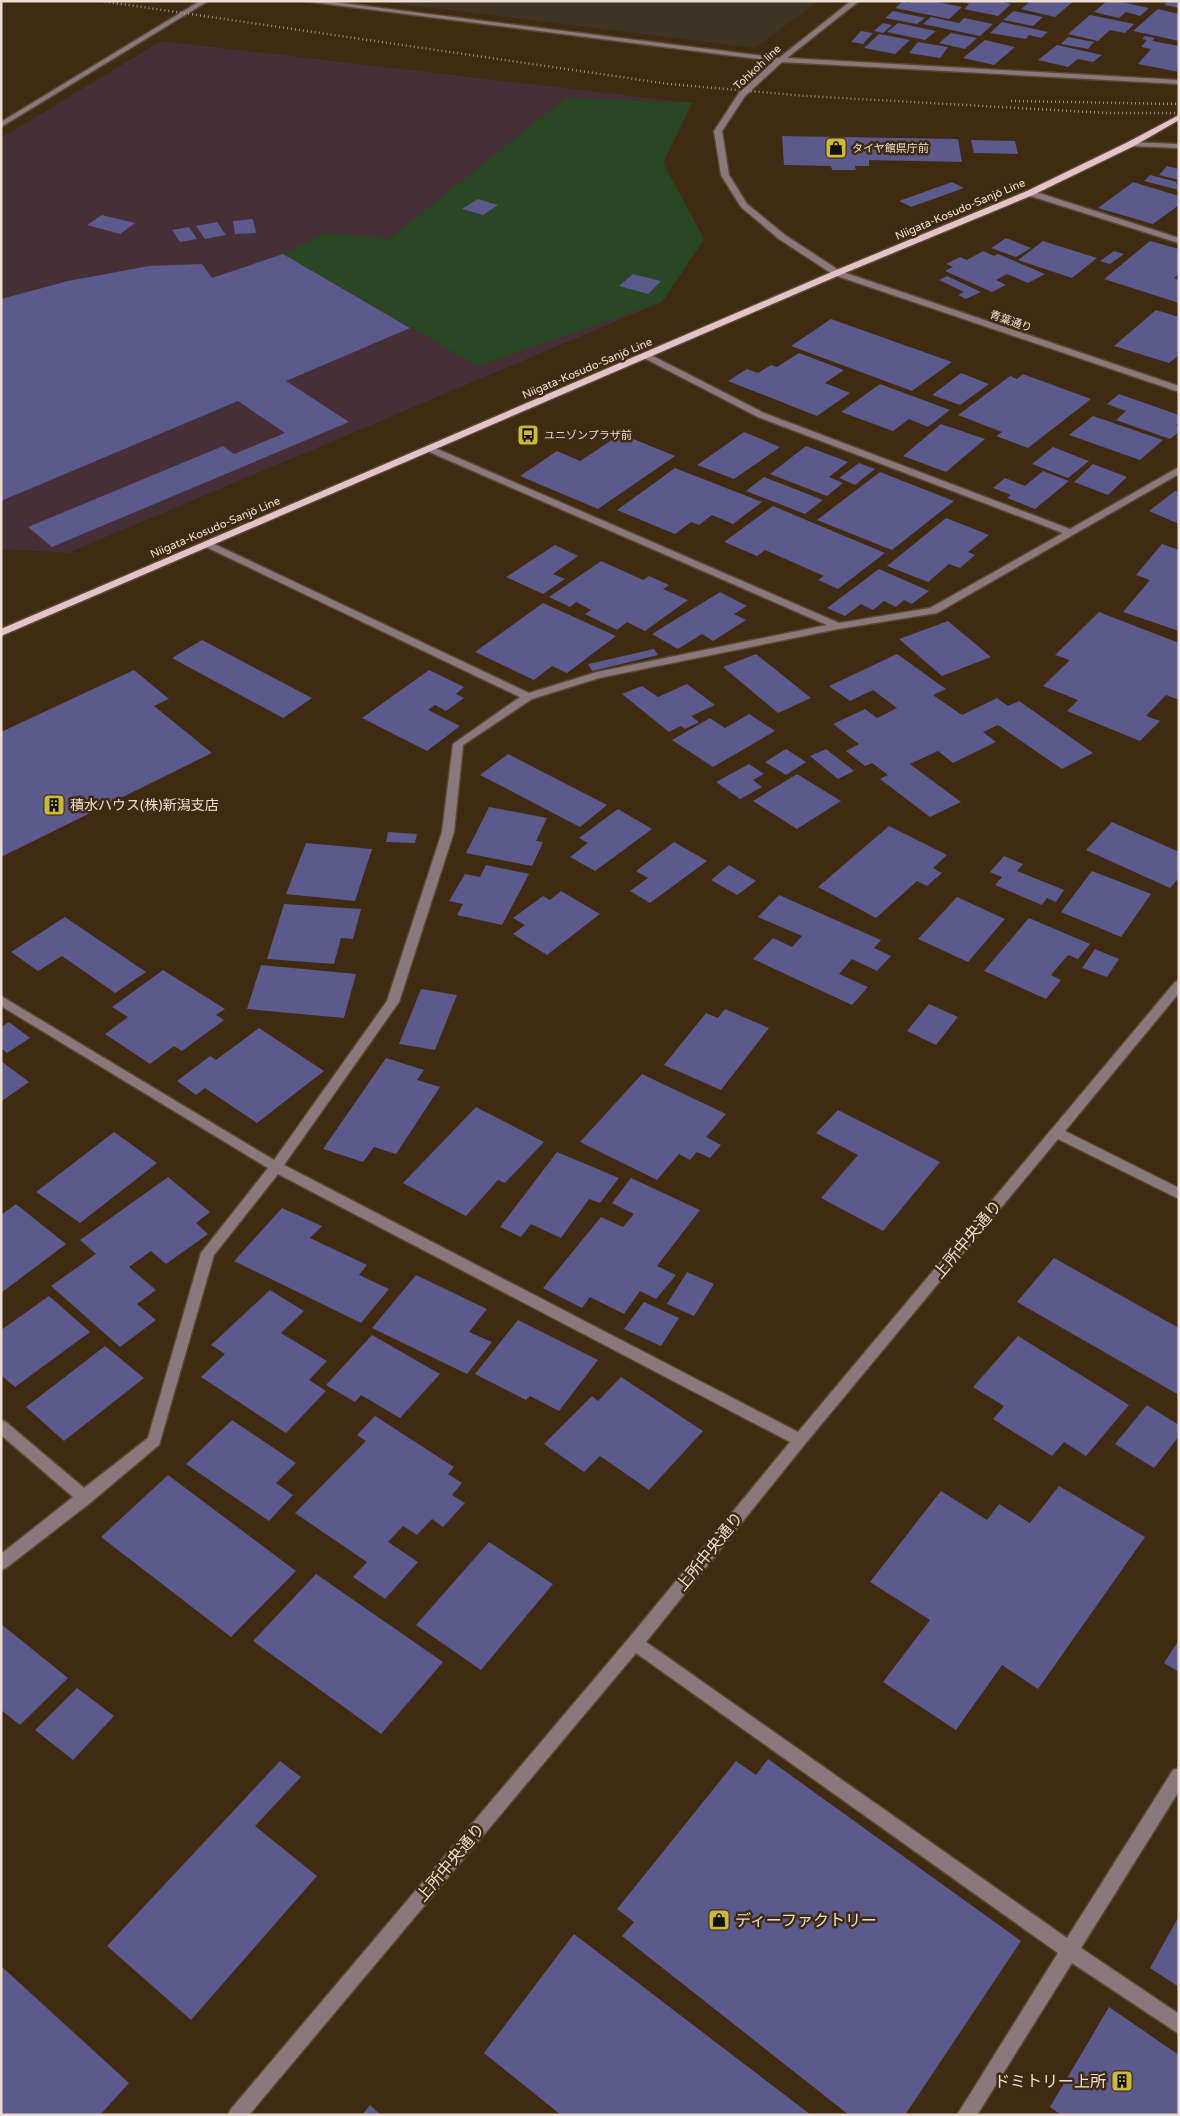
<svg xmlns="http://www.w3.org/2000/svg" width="1180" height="2116" viewBox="0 0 1180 2116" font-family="'Varela Round','Noto Sans JP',sans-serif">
<rect width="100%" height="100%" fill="#3e2b12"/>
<path fill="#443036" d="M161,41l531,62 -29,60 41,76 -42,63 -594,251 -67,-4v-411z"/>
<path fill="#3f3525" d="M376,1h442l-63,47z"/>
<path fill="#294722" d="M566,98l126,5 -29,60 41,76 -42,63 -184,64 -195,-112 43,-21 63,6z"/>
<path fill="#5c598c" d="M912,1h20l30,6 -13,12 -54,-11 7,-6 7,1z
M961,1h38l12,3 -13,12 -34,-7 5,-5z
M1031,1h43l-19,16 -34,-8z
M1107,1h10l32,7 -9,8 -14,-4 -7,6 -25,-6z
M1168,1h11v7l-15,-3z
M1158,9l21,5v27l-46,-10z
M893,11l32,7 -8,6 -32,-6z
M1014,11l29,6 -10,9 -30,-6z
M1090,15l44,9 -9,9 -15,-3 -12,11 -30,-7z
M931,17l28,6 5,-5 29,6 -13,12 -57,-12z
M1002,22l46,10 -7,6 -12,-3 -3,4 -36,-6z
M883,23l9,2 -9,8 -9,-2z
M898,23l38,8 -11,9 -38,-8z
M861,31l12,2 -10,11 -12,-2z
M951,33l26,5 -12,11 -26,-6z
M879,34l31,6 -15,14 -31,-6z
M1145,36l10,2 -3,3 27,5v26l-41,-8 13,-15 -10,-2 6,-7 -5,-1z
M1068,37l26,5 -6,7 -27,-5z
M985,40l30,7 -21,18 -31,-7z
M918,42l30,5 -8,11 -31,-5z
M1057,45l45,10 -9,7 -15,-3 -10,8 -30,-7z
M782,136l176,3 4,23 -93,-2v6h-14l1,4h-24l-1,-4 -47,-1z
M971,140l44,1 3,13 -44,-1z
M1167,166l12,3v11l-20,-5z
M1150,175l27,7 -1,2 3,1v5l-35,-9z
M952,182l12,6 -53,19 -12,-6z
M1133,182l46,14v9l-26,19 -55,-16z
M478,199l20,6 -15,10 -21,-6z
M102,215l33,8 -15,11 -33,-9z
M253,219l3,14 -21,1 -2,-13z
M217,222l9,13 -21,4 -9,-13z
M189,227l8,12 -17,3 -8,-12z
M1006,238l25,10 -15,9 -25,-9z
M1043,241l54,17 -25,20 -54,-18z
M1150,241l29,8v25l-5,4 5,2v23l-75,-24z
M983,251l11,5 4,-2 47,20 -17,9 -21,-9 -11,6 10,5 -14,7 -47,-21 8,-4 -7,-3 14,-7 7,3z
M1114,251l10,3 -14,10 -10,-3z
M283,254l127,74 -124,53 63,41 -297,125 -24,-20 195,-81 11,8 51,-21 -47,-32 -237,100v-202l67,-18 81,-15 53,-2 10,14z
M633,274l28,7 -13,13 -29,-8z
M947,276l34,16 -15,7 -8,-4 6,-3 -25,-12z
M1156,310l23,7v38l-10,8 -55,-17z
M831,319l121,43 -40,29 -121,-45z
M799,353l45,17 -19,13 25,10 -33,23 -89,-35 19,-12 11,4 13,-8 6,2z
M961,373l28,11 -29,21 -28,-10z
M1023,374l68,25 -63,49 -32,-12 6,-4 -44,-17 52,-39 7,3z
M880,384l70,26 -22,17 -19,-8 -16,12 -52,-19z
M1119,394l60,21v8l-3,2 3,1v6l-9,7 -54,-19 10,-9 -19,-7z
M1093,416l70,24 -23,20 -71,-25z
M941,424l44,15 -39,33 -43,-16z
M744,432l36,15 -46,32 -37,-14z
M621,434l54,22 -77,53 -78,-33 37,-25 23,10z
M806,446l42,16 -19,15 14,6 -16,13 -57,-22z
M1053,447l36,14 -21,17 -36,-14z
M859,463l16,6 -20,16 -16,-7z
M1093,464l34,13 -19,18 -34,-13z
M675,468l87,34 -29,22 -21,-9 -13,10 -8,-3 -16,12 -58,-24z
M1043,471l26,10 -34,28 -28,-11 4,-3 -18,-7 12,-10 20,8z
M880,472l74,29 -62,49 -75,-30z
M764,477l59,23 -18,14 -59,-23z
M1175,491l4,1v32l-30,-13z
M773,506l112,47 -47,36 -20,-9 6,-4 -59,-26 -8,6 -33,-14z
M946,518l43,17 -21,17 7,3 -15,13 -11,-4 -21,18 -41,-16z
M1162,544l17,6v81l-56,-19 27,-32 -14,-5z
M555,545l23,11 -25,18 12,5 -22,15 -37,-17z
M601,561l42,19 6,-4 20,9 -6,4 25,11 -43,31 -18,-9 -10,8 -32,-16 6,-4 -15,-8 -6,5 -21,-10z
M879,569l50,22 -17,13 -8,-4 -8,7 -12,-6 -11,9 -12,-6 -16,12 -18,-8z
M720,592l27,14 -13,8 12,6 -33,21 -11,-7 -24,15 -26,-15z
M543,603l73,33 -49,37 -15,-7 -18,14 -59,-28z
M1099,612l80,31v57l-13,-5 -20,21 14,5 -20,20 -73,-30 11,-11 -35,-14 27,-26 -15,-5z
M948,621l43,36 -49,19 -43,-37z
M202,640l110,58 -29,20 -111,-60z
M654,649l4,6 -66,16 -4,-7z
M756,654l55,44 -33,15 -55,-46z
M897,654l49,35 -13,6 29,20 35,-17 11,8 11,-5 74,52 -31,16 -64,-44 -15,7 13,10 -43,21 -15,-12 -28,13 51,38 -31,15 -50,-38 8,-4 -16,-12 -7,3 -19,-15 13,-7 -26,-20 32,-15 12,9 20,-10 -24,-18 -23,11 -21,-15z
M134,670l35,29 -15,7 58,47 -211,104v-125z
M429,670l35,17 -8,7 8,4 -18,13 -11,-6 -7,5 32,16 -33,25 -65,-33z
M687,684l28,21 -24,11 8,6 -14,7 -4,-3 -12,6 -47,-38 20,-8 16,11z
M749,714l26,17 -62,36 -41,-27 38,-22 15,10z
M786,749l20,13 -20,13 -21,-13z
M826,749l28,22 -16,8 -28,-23z
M508,754l99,51 -27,22 -100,-52z
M749,764l15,10 -11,6 9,7 -22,12 -24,-17z
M797,774l44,27 -44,28 -44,-28z
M489,807l58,11 -11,23 7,1 -11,24 -66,-13z
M618,809l34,20 -57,42 -25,-14 18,-14 -9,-5z
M1112,822l67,30v26l-9,10 -84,-38z
M889,826l58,29 -14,13 9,5 -15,13 -10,-5 -41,37 -58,-31z
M388,832l29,2 -2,9 -29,-1z
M674,842l33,19 -57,42 -20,-12 18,-13 -12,-7z
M306,843l66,6 -17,52 -69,-7z
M1004,856l19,8 -6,7 47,19 -8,12 -9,-4 -5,7 -47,-20 7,-8 -12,-5z
M486,865l43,9 -27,51 -45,-10 6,-11 -14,-3 16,-27 15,3z
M729,865l27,16 -19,14 -26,-15z
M1092,871l59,23 -30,43 -60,-25z
M561,891l39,23 -53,41 -34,-21 12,-9 -12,-7 30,-22 7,4z
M779,895l102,45 -7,8 17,8 -14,15 -25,-12 -13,15 29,13 -16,18 -99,-46 20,-21 19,9 10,-11 -44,-19z
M957,897l48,22 -37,43 -50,-23z
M284,904l77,5 -8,30 -12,-1 -7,26 -67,-5z
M65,917l81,55 -31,21 -53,-37 -24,15 -27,-19z
M1029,918l61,26 -12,15 -10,-4 -17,20 10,5 -15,19 -62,-28z
M1095,949l24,10 -12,18 -25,-9z
M261,965l95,9 -12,44 -97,-9z
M163,970l62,39 -9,6 8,5 -42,31 -8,-5 -24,18 -45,-30 23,-17 -16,-10z
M421,989l36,6 -22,55 -36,-6z
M929,1004l29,13 -22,28 -29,-14z
M725,1009l44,19 -48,62 -57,-25 42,-52 12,5z
M9,1022l21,16 -23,15 -6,-5v-21z
M259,1028l65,43 -67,52 -52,-35 -9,7 -19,-14 33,-25 6,4z
M386,1058l38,12 -7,10 23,7 -44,67 -22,-7 -11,15 -40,-13z
M1,1061l28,21 -27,19 -1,-1z
M642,1074l84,40 -20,23 15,8 -11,13 -13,-6 -7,8 -11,-6 -22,26 -77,-38z
M476,1107l68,35 -39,41 -7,-3 -32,36 -63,-33z
M838,1110l102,52 -57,69 -62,-33 37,-43 -42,-22z
M114,1132l43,31 -77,60 -44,-31z
M557,1152l62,26 -19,25 -11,-4 -28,39 -30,-14 -10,13 -21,-10z
M168,1177l42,35 -14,11 12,11 -42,30 -15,-13 -22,16 27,23 -19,14 19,16 -36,27 -69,-61 45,-32 -16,-14z
M631,1178l69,32 -43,56 19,9 -20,24 -16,-8 -16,23 -34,-17 -8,11 -39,-20 58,-71 22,10 11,-13 -22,-11z
M16,1204l50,40 -65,49v-78z
M282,1208l40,18 -12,12 57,27 -8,10 30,14 -28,34 -127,-62z
M1054,1258l125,70v67l-162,-93z
M687,1272l27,12 -20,32 -27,-12z
M416,1275l71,34 -18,23 23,10 -25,32 -95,-46z
M270,1290l34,21 -23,22 46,28 -18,19 17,11 -40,42 -85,-56 24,-23 -14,-9z
M49,1296l41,36 -75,55 -14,-12v-45z
M644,1302l35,16 -18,28 -37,-17z
M518,1320l80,40 -39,51 -29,-15 -4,4 -51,-26z
M372,1335l68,39 -40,44 -39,-23 -6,7 -29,-17z
M1018,1336l111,69 -43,51 -22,-14 -12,14 -59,-37 11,-13 -31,-19z
M105,1346l39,32 -80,63 -38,-34z
M621,1377l82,54 -54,59 -49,-34 -16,16 -40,-28 48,-48 6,5z
M1147,1405l32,20v11l-25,32 -39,-24z
M375,1416l79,51 -6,7 14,9 -10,12 13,8 -22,24 -11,-8 -15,16 -14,-9 -15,16 30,20 -33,37 -32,-22 14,-15 -72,-49 71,-72 -9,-6z
M232,1420l64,43 -20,20 17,12 -24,26 -83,-57z
M168,1475l128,96 -65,66 -130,-100z
M1059,1486l86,51 -107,152 -36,-24 -46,65 -73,-48 47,-62 -60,-38 71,-91 46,29 12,-16 31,19z
M489,1542l64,42 -72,86 -65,-45z
M316,1574l127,88 -62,72 -128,-93z
M1,1624l67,54 -48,47 -19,-15z
M1179,1640v32l-15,-9z
M77,1688l37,28 -41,44 -38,-30z
M768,1759l253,182 -116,174h-56l-227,-179 12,-14 -17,-13 119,-148 20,14z
M280,1761l21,16 -46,49 62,50 -126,144 -84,-74z
M1179,1916v71l-29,-19z
M574,1934l237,181h-250l-77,-62z
M1,1966l128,117 -29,32h-99z
M1109,2007l70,48v60h-118l-11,-8z
M370,2105l11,10h-19z"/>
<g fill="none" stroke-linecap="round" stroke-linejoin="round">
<g stroke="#5a4831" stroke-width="3">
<path id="minor" d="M200,1h8l-207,126v-5z
M304,1h21l454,57 72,-57h8l-72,57 392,22v4l-397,-22 -37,34 -23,35 7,44 18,29 38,31 55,36 339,115v6l-345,-117 -55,-36 -38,-32 -20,-32 -7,-44 25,-38 35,-32z
M1128,142l51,2v4l-48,-2h-3z
M1027,191h6l146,47v5l-152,-48z
M647,353l117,60 306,116 109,-62v7l-242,139 -99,16 -239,49 -67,21 -69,46 -9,87 -55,170 -115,163 514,267 377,-450 4,-1v12l-114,138 114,57v11l-121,-60 -253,305 -159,198 421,296 106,-168 6,-2v23l-98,157 98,66v20l-107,-71 -95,152h-20l101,-162 -422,-300 -387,462h-21l3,-6 398,-471 161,-196 -512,-268 -64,81 -55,190 -69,58 -84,65 -5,2v-16l72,-57 -72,-62v-15l5,2 78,66 64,-50 53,-185 67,-85 -267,-162v-10l273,164 113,-159 55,-169 11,-88 67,-47 -316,-151v-4h6l319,151 68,-21 230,-47 -400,-174v-4h6l406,176 91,-15 133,-75 -305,-116 -114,-59 -1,-2z"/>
</g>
<g stroke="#5a4831" stroke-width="3">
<path id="major" d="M1179,115v5l-45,26 -101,49 -193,80 -839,361v-7l833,-358 193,-80 101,-49z"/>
</g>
<use href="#minor" fill="#89787c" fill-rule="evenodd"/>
<use href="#major" fill="#e4c2c9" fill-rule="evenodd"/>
<path stroke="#a0907d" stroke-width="2.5" stroke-dasharray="1 3" stroke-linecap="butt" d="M101,1l568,83 137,12 301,17h72
M1011,101l168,3"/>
</g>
<defs>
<g id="shop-square" transform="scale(1.125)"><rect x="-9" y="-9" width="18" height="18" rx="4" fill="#c9ba3a" stroke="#3e2b12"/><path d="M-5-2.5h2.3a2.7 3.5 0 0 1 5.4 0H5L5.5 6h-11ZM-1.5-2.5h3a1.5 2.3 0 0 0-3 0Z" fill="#111"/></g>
<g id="bus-square" transform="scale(1.125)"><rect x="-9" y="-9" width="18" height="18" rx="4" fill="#c9ba3a" stroke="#3e2b12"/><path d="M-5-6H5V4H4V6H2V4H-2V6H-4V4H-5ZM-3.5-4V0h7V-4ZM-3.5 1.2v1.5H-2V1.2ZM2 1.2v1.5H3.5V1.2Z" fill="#111"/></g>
<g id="building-square" transform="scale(1.125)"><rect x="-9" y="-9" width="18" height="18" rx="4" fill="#c9ba3a" stroke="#3e2b12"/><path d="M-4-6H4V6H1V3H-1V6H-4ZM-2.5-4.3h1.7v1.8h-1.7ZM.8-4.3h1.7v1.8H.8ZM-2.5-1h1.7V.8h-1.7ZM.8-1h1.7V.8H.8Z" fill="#111"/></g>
</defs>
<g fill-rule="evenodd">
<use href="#shop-square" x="836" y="148"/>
<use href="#bus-square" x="528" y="435"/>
<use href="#building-square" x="54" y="805"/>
<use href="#shop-square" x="719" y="1920"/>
<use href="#building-square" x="1122" y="2081"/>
</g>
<g text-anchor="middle" stroke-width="5" stroke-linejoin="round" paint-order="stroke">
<g font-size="11" fill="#ecdfd1" stroke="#3e2b12">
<text transform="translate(757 67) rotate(-43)" y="4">Tohkoh line</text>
<text transform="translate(960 209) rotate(-23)" y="4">Niigata-Kosudo-Sanjō Line</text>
<text transform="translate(1011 321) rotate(19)" y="4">青葉通り</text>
<text transform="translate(587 368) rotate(-23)" y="4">Niigata-Kosudo-Sanjō Line</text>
<text transform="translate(215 527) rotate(-23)" y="4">Niigata-Kosudo-Sanjō Line</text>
</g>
<g font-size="11" fill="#ecdfd1" stroke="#3e2b12" text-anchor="start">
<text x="852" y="152">タイヤ館県庁前</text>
<text x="544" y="439">ユニゾンプラザ前</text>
</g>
<g font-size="14" fill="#ecdfd1" stroke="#3e2b12" text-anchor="start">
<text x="70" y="810">積水ハウス(株)新潟支店</text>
</g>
<g font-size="16" fill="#ecdfd1" stroke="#3e2b12">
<text transform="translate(967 1239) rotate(-50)" y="6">上所中央通り</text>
<text transform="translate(709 1551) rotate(-51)" y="6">上所中央通り</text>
<text transform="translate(450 1862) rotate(-50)" y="6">上所中央通り</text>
</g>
<g font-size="16" fill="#ecdfd1" stroke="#3e2b12" text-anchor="start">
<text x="735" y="1926">ディーファクトリー</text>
<text x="1106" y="2087" text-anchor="end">ドミトリー上所</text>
</g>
</g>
<rect width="1180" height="2116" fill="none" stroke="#ecdfd1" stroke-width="5"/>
</svg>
